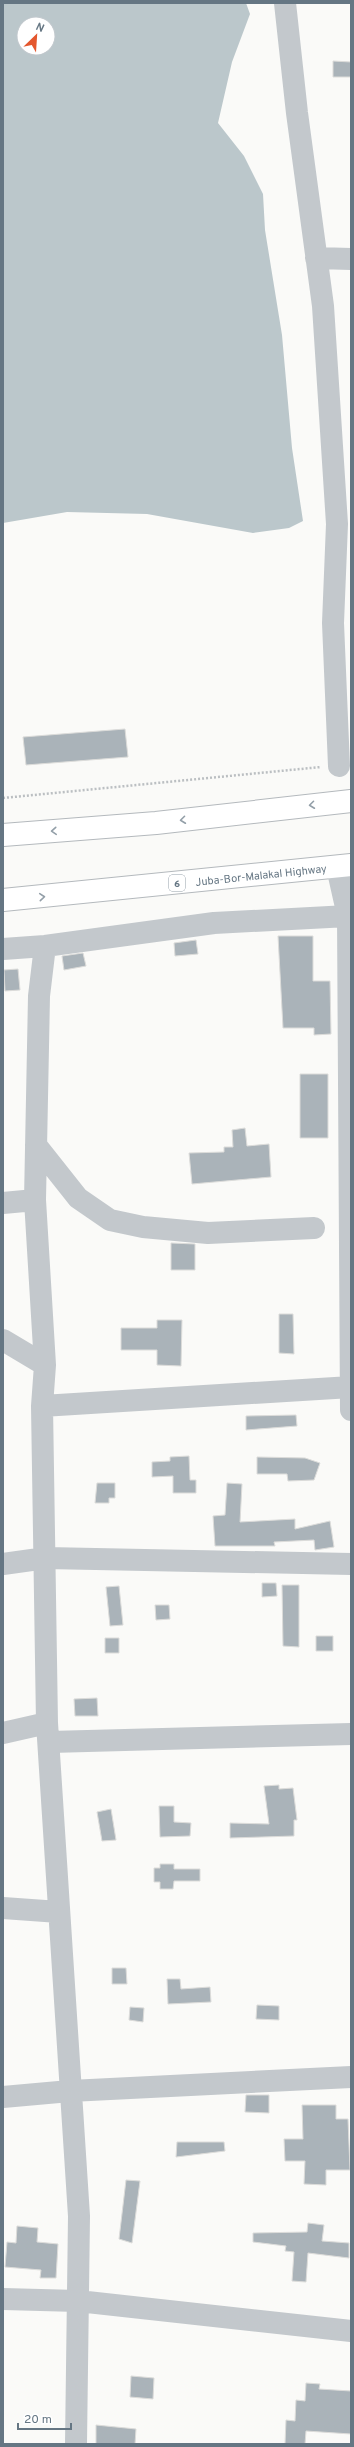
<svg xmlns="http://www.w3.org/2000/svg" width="354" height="2447" viewBox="0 0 354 2447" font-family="Overpass,sans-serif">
<rect width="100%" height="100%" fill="#fafaf8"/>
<path fill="#bbc7cb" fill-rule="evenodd" d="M3,3h243l4,11 -18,48 -14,61 26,33 19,38 2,36 17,105 10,113 11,73 -14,7 -36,5 -106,-19 -80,-2 -64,11zM24,24h24v24h-24z"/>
<path fill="#aab3b9" stroke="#dcdcda" d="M333,61l18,1v15h-18z
M125,729l3,28 -102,8 -3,-28z
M278,936h35v45h17l1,53 -17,1v-7h-31z
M196,940l2,14 -23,2 -1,-13z
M83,953l3,13 -22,4 -2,-14z
M18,969l2,21 -15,1 -1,-21z
M300,1074h28v64h-28z
M245,1128l2,18 22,-2 2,33 -79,7 -3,-31 35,-1v-5h9l-1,-17z
M171,1243l24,1v26h-24z
M279,1314h14l1,40 -15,-1z
M157,1320h25l-1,46 -24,-1v-15h-36v-22h36z
M296,1415l1,11 -51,4v-14z
M189,1456l1,24h6v13h-23v-17l-21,1v-15l18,-1v-4z
M257,1457l48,1 15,5 -6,17 -26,1 -1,-7h-30z
M97,1483h18v15h-6v5h-14z
M227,1483l15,1 -2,38 55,-3v10l35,-8 4,26 -19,3 -1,-10 -40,2 1,4h-60l-2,-30 12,-1z
M262,1583h14l1,13 -15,1z
M282,1585h17v62l-16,-1z
M119,1586l4,39 -13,1 -4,-39z
M155,1605h14l1,14 -14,1z
M316,1636h17v15h-17z
M105,1638h14v15h-14z
M97,1698l1,18h-23l-1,-17z
M279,1785v4l14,-1 4,32h-3v16l-64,2v-15l39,1 -5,-38z
M159,1806h15v16l17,1 -1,13 -30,1z
M111,1809l5,31 -14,1 -5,-29z
M160,1864h14v5h26v12h-26l-1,8h-13v-7h-6v-14h6z
M112,1968h14l1,16h-15z
M167,1979h13l1,10 29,-2 1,15 -43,2z
M257,2005l22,1v14l-23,-1z
M130,2007l14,1 -1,14 -14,-2z
M246,2095h23v18l-24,-1z
M302,2105h34v14h12l2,51h-24v15l-22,-1 1,-23h-20l-1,-22h19z
M177,2142h47l1,9 -49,6z
M126,2180l14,1 -8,62 -13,-4z
M308,2223l16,2 -2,16 27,2v15l-41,-5 -2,29 -14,-1 2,-29 -9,-1 1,-5 -33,-4v-9l54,-1z
M17,2226l21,2 -1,14 21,2 -2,34h-16l1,-8 -36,-3 2,-25 9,1z
M131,2376l23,2 -1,21 -23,-2z
M306,2383l14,1 -1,5 32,2v43l-45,-3 -1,13h-20l1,-24 9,1 1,-21 9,1z
M96,2425l40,4 -1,15h-39z"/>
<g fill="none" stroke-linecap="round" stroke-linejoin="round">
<g stroke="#b4b9bd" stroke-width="24">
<path id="highway" d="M3,835l153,-12 195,-22
M3,900l348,-35"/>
</g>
<path stroke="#bbbfc2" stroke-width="2.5" stroke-dasharray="2 2" stroke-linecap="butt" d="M3,798l318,-31"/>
<path stroke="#c3c8cc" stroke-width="22" d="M285,3l12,110 26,193 14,218 -4,99 6,143
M316,258l35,1
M337,867l11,49 3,494
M45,946l-6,50 -4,204 10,165 -3,41 5,317 32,493 -3,228
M3,949l42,-3 169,-23 134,-7
M36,1145l42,53 32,22 33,7 65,6 106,-5
M3,1203l32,-3
M3,1340l42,25
M42,1406l309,-19
M3,1564l43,-6 305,6
M3,1733l44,-10
M50,1742l301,-8
M3,1908l56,4
M3,2097l67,-6 281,-14
M3,2299l75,2 273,30"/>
<use href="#highway" stroke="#fff" stroke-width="22"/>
</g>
<defs><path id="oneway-chevron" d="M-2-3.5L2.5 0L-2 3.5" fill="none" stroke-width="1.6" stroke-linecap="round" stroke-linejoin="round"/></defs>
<g stroke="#939fa8">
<use href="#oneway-chevron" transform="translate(312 805) rotate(173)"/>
<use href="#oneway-chevron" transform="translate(183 820) rotate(173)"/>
<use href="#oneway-chevron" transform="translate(54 831) rotate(176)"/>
<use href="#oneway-chevron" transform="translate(42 897) rotate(-5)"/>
</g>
<g text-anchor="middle" stroke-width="4" stroke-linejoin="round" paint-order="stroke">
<rect fill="#fff" stroke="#939fa8" stroke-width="1" x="169" y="875" width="16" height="16" rx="3"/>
<g font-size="10" font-weight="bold" fill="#657683">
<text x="177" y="887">6</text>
</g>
<g font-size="11" fill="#657683" stroke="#fff">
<text transform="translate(261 875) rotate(-6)" y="4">Juba-Bor-Malakal Highway</text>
</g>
</g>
<rect width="354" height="2447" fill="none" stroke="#657683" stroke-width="8"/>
<g transform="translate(36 36) rotate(25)"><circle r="19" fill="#ffffff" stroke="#c1c8cd"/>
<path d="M0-3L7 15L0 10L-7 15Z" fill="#e4572e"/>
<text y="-6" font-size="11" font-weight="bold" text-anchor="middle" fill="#657683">N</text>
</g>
<path d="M18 2423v6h53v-6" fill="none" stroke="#657683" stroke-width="2"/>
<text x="24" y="2423" font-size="12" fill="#657683" stroke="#ffffff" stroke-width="3" paint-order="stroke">20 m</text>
</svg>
